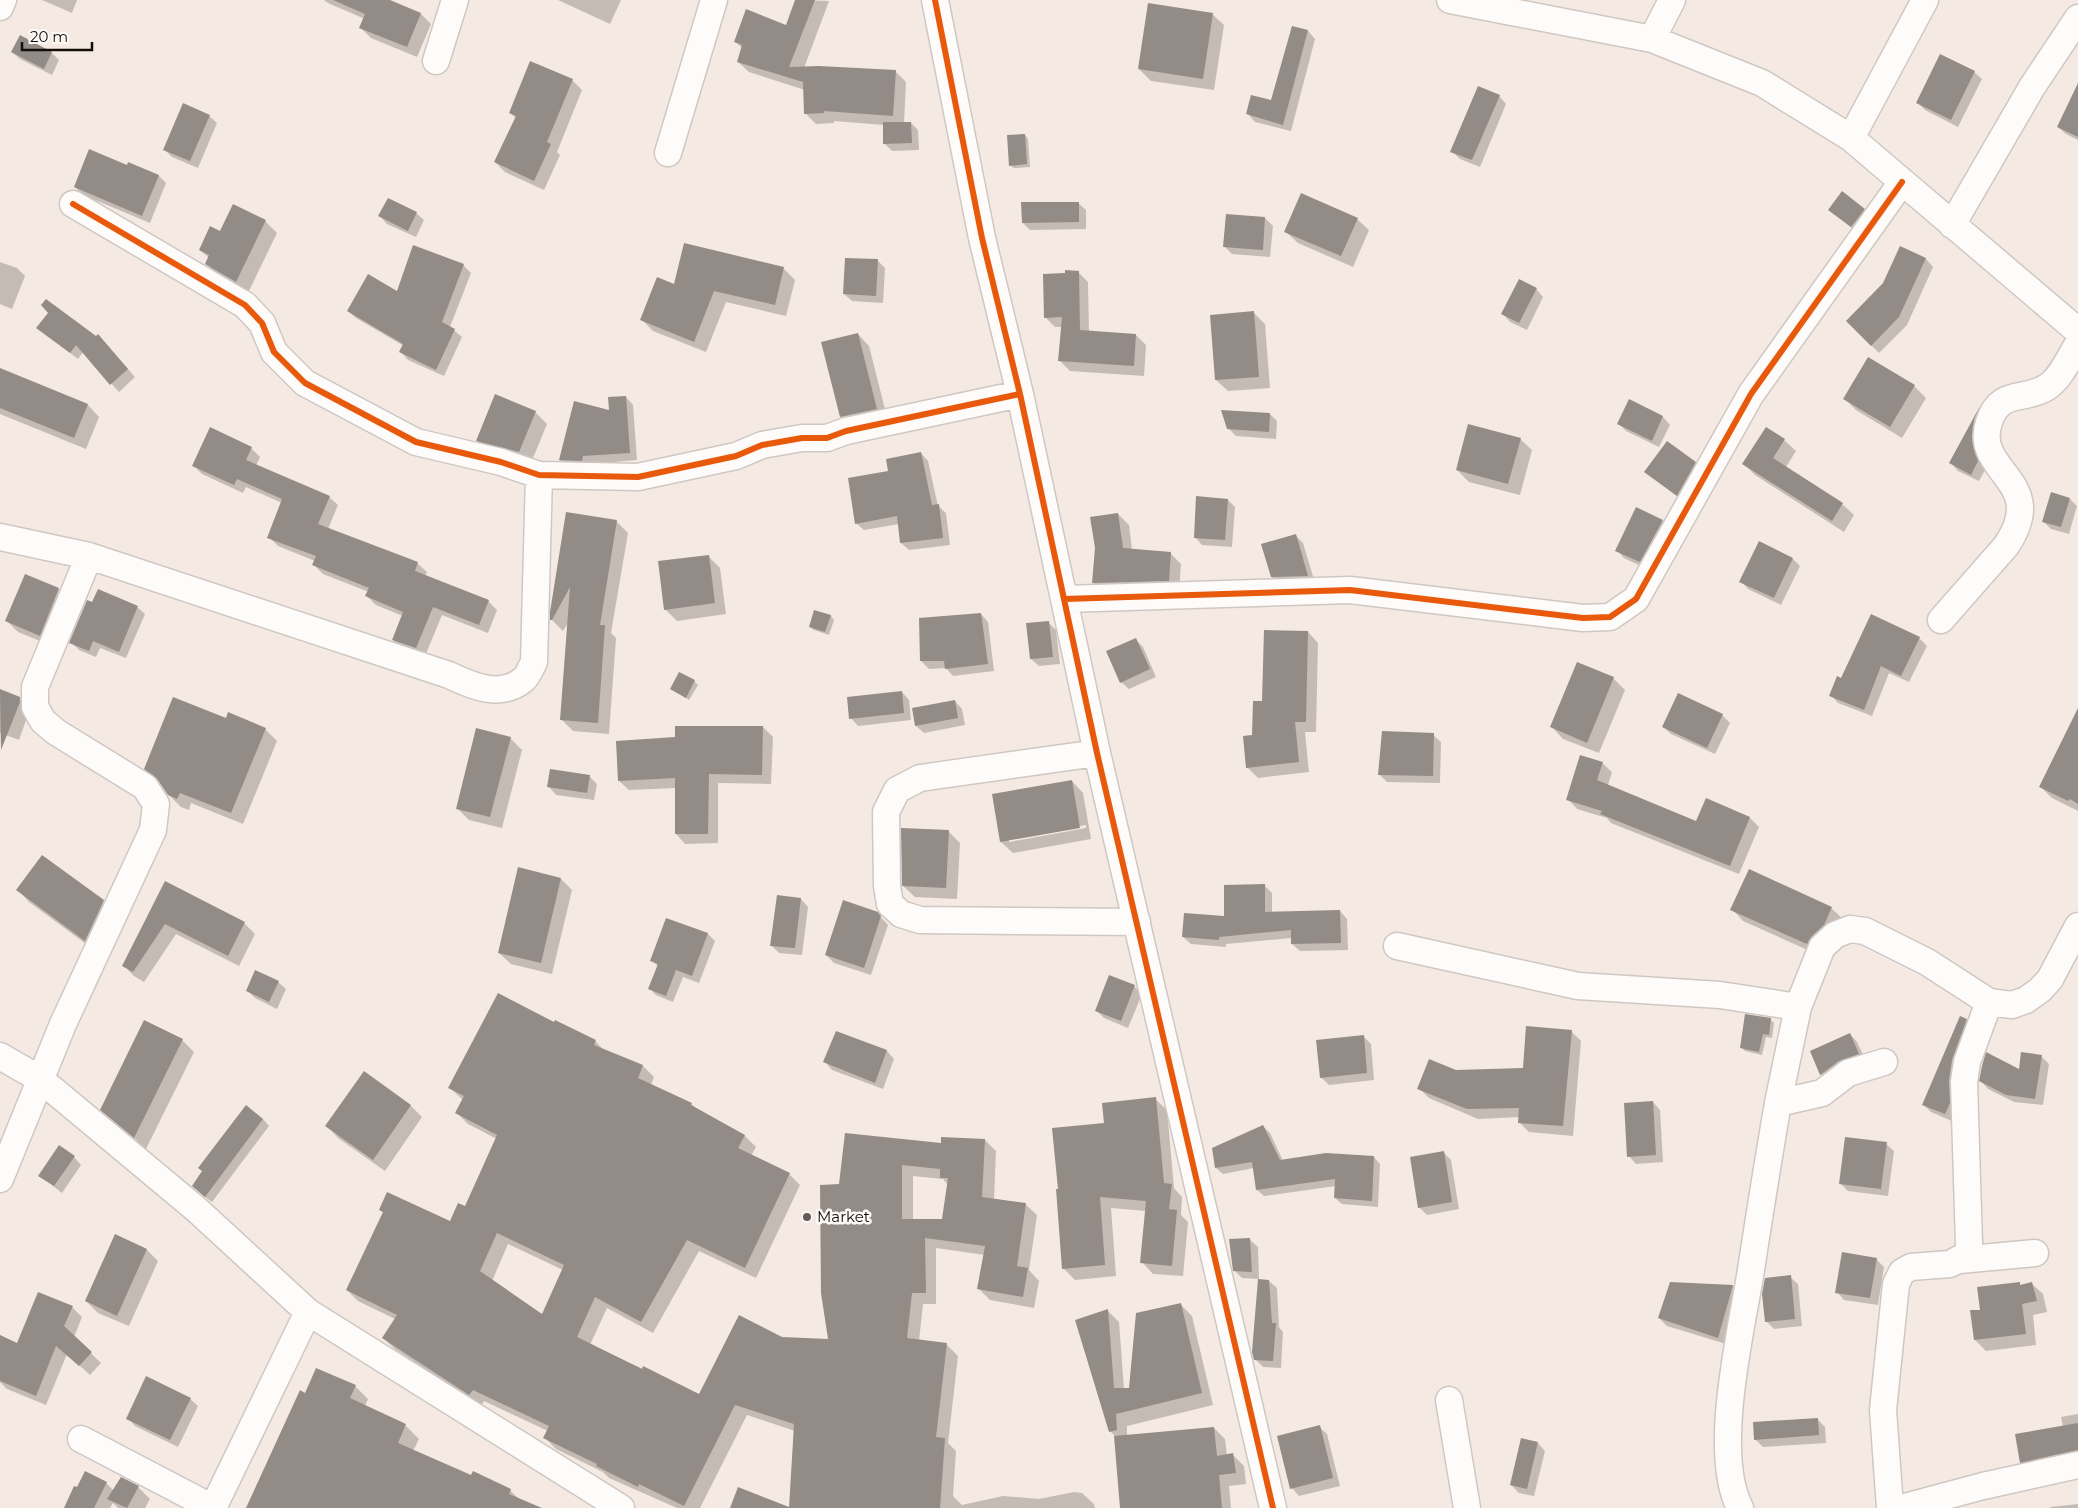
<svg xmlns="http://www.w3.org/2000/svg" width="2078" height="1508" viewBox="0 0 2078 1508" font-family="Montserrat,sans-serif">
<rect width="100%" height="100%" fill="#f5eae3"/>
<path fill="#0003" fill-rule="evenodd" d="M42,0h35l-5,13z
M324,0h62l35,14 10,10 -14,33 -46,-19 -10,-10 4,-9 -37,-16z
M558,0h63l-11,24z
M797,0l32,1 -25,67 92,4 10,10 -2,41h7l7,7 1,20 -27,1 -8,-8v-18l-50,-4v2l-18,1 -11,-11v-23l-56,-18 -11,-10 4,-14 -7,-7 51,-14z
M1212,14l12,11 -10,65 -63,-9 -12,-12z
M1292,27l16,4 7,8 -24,92 -36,-9 -7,-8 24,-12z
M20,37l32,16 7,7 -7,15 -32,-16 -8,-7z
M1974,72l8,7 -24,48 -33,-17 -7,-7z
M572,80l10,10 -25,62 3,3 -16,35 -39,-18 -10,-10 21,-44 -6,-5z
M2078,92v48l-12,-6 -8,-7z
M1499,96l7,8 -26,63 -20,-8 -8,-8z
M209,116l8,7 -19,45 -26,-11 -7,-7z
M1025,135l3,4 2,28 -16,1 -4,-3z
M129,163l30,13 7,7 -16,40 -67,-28 -8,-8 52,-20z
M1078,203l8,7v19l-56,1 -7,-7z
M1830,210h34l7,7 -12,17z
M416,213l8,7 -8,17 -29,-13 -7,-8z
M1265,218l8,8 -3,31 -38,-3 -7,-7z
M1357,219l12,11 -16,37 -55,-24 -12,-11z
M265,221l12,12 -29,60 -30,-18 -12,-11 3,-6 -9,-8 21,-17z
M1900,248l26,11 7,8 -26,58 -28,28 -32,-32 37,-37z
M877,260l8,8 -2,35 -31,-2 -8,-7z
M0,262l17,6 8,8 -13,33 -12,-5z
M463,265l8,8 -21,54 12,10 -18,39 -36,-16 -7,-8 3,-6 -48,-28 -8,-7 50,-18z
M783,268l12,12 -9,36 -60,-14 -20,50 -53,-21 -12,-12 34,-34z
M1078,272l10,10 1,50 47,3 10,10 -2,31 -74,-5 -10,-10 2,-34h-7l-10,-10z
M1536,289l7,8 -16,33 -17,-8 -7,-8z
M1254,313l11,11 5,64 -42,3 -12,-11z
M38,328l67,15 30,34 -16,15 -36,-40 -5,7z
M858,334l11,12 19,75 -36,7 -11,-11z
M0,369l88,36 11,12 -13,32 -86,-35z
M1914,386l12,12 -24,40 -46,-28 -12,-12z
M626,397l7,8 4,55 -47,4 -22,3 -8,-7z
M1629,401l34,16 7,8 -11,22 -33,-16 -8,-8z
M1980,408l7,6 -8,32 6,24 -6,11 -21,-10 -7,-8z
M535,412l12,12 -16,39 -41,-11 -12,-11z
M1270,414l7,7 -1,18 -40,-3 -8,-8z
M1520,439l12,11 -12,45 -51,-13 -12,-12z
M1784,440l12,11 -10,16 56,37 12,11 -10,17 -89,-57 -11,-11z
M251,448l9,9 -4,9 73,31 9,8 -10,24 90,35 9,8 -2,4 63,25 9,9 -9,23 -46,-18 -17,41 -23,-7 -9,-9 10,-24 -27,-11 -9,-9 2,-4 -46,-18 -9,-9 1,-4 -37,-15 -9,-9 13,-34 -36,-16 -3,6 -41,-19 -8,-8z
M921,453l7,8 10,45 8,7 4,32 -41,5 -8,-7 -2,-19 -35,6 -8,-7 34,-51z
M1695,463l8,7 -18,32 -39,-30z
M2070,499l7,7 -8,28 -18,-5 -8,-8z
M1228,500l7,7 -3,40 -30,-2 -7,-8z
M1118,514l11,11 3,25 38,3 11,11 -2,27 -75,2 -11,-10z
M616,521l12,12 -17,100 5,5 -7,96 -36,-3 -12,-12 7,-96 -5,8 -12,-12 1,-7z
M1662,521l8,8 -23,40 -23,-11 -7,-8z
M1295,535l8,8 12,40 -35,2 -8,-8z
M1759,543l34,16 7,7 -19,39 -33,-16 -7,-8z
M708,556l12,12 6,46 -49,7 -12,-12z
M26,576l33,14 11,11 -18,45 -34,-14 -11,-11z
M137,607l8,7 -19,44 -26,-10 -4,9 -17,-7 -8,-8z
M815,612l16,4 3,4 -5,15 -15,-5 -4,-3z
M981,614l7,8 6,49 -41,5 -7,-8 -17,1 -8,-8z
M1048,622l8,8 4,34 -21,2 -8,-7z
M1308,632l10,11 -2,89h-11l4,40 -51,6 -11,-11 6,-31 11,-34z
M1919,638l8,8 -18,36 -20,-9 -17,43 -34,-13 -7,-8z
M1135,639l8,8 13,30 -27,12 -8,-7z
M1613,678l12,12 -26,63 -36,-14 -11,-12z
M694,681l4,4 -9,15 -18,-11z
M0,691l19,7 11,11 -11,31 -19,-7z
M902,692l7,8 2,20 -53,6 -7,-8z
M955,701l7,8 3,16 -41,8 -8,-7 -3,-17z
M1722,715l8,8 -15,31 -44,-20 -8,-7z
M2078,717v94l-26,-13 -11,-11z
M227,720l38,9 12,12 -34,83 -52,-21 -2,7 -8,-3 -12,-12 -7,-11 -17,-16z
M763,727l10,10 -2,47 -53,-1v60l-33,1 -9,-10v-46l-47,2 -10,-9 57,-43z
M1433,735l8,7 -1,41 -53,-1 -8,-8z
M510,738l12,12 -20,78 -33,-8 -12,-12z
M1602,763l10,9 -4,13 89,38 53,-5 9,9 -20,47 -128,-51 -4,-5 -30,-9 -9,-10z
M589,776l8,8 -3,16 -38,-5 -7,-8z
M1072,781l11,12 8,46 -78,14 -12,-11zM1086,825v3l-77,14v-3z
M948,831l12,12 -3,56 -42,-2 -12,-11z
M561,879l11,11 -20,84 -41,-10 -12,-11z
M166,883l78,40 11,11 -16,32 -63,-32 -32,48 -10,-6 -10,-10z
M1264,885l8,8v20l68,-2 7,8 1,31 -48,1 -8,-7v-6l-66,6v3l-35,-3 -8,-7 43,-20z
M18,890l85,11 12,12 -18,39 -68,-50z
M801,899l7,8 -6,48 -23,-2 -8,-8z
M1831,908l12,11 -24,36 -76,-34 -11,-12z
M877,913l11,12 -17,50 -37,-12 -8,-8z
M667,919l41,15 7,7 -16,42 -16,-6 -10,25 -17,-7 -7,-7 9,-21 -6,-7z
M278,982l8,7 -9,20 -22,-11 -8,-8z
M1134,986l8,8 -14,34 -24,-10 -8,-8z
M1770,1019l4,4 -2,15 -6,-1 -4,18 -17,-4 -3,-3z
M1966,1021l8,7 -22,93 -21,-9 -8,-8z
M555,1024l40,17 9,9 39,16 11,11 -3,8 40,19 5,4 49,28 11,11 -5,9 38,18 11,11 -44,93 -57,-27 -46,82 -46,-25 -17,37 110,50 82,-57 47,2 11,-154 102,-41 43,-5 11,11 -2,48 31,5 12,11 -8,55 10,11 -5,27 -44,-8 -11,-11 6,-34 -49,-7v56h-13l-4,37 28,4 11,11 -10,87 8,8 -3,45 9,9 41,-9 36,3 35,-7 8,1 12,11 1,4h-305l5,-77 -48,-16 -47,93h-23l-68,-30 -6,-6 -47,-23 -11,-11 3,-7 -64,-30 -3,5 -86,-57 -12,-11 12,-19 -37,-18 -11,-11 37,-77 -4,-4 71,14 15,-15 31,-69 -29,-15 -12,-12 7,-12 -13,-12zM913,1176l30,3 5,6 -5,35 -30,1zM508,1244l55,26 -21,46 -50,-35z
M1571,1031l10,10 -8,95 -44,-4 -10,-10 1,-5 -42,2 -49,-21 -10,-10 36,-17 69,-1z
M836,1032l51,19 7,8 -11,30 -51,-19 -7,-8z
M1850,1034l7,8 9,19 -37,21 -8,-7 -10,-23z
M1363,1036l8,8 3,36 -45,5 -8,-8z
M182,1040l12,12 -48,97 -44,-40z
M2041,1056l8,8 -6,41 -29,-3 -26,-13 -7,-8 39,-10z
M364,1073l47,33 11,11 -37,54 -47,-33 -11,-12z
M1155,1099l12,11 7,78 8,9 -1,18 7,7 -5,54 -30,-2 -11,-12 4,-51 -35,-3 5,68 -41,4 -12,-12 -4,-78 47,-66z
M1653,1102l7,8 3,52 -27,2 -7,-8z
M263,1119l6,7 -57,76 -12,-9z
M1263,1126l7,7 13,28 91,-4 6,7 -2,43 -36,-3 -7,-6 1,-12 -72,10 -7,-6 -3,-22 -31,6 -7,-6z
M1886,1144l8,7 -6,45 -40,-5 -8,-8z
M1443,1152l8,8 8,49 -32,6 -8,-8z
M74,1157l7,8 -19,28 -22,-17z
M1250,1240l8,7 1,32 -17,-1 -8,-8z
M147,1250l11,11 -29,65 -31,-13 -12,-12z
M1876,1259l8,8 -6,38 -34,-5 -7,-8z
M1790,1277l8,7 4,42 -28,3 -8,-8z
M1269,1281l8,7 2,39 4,5 -2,36 -18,-1 -8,-8z
M2020,1284l2,2 10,-2 11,10 4,18 -14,3 3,30 -50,6 -11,-11 6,-29z
M1733,1286l7,7 -14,51 -59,-18 -8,-8z
M1180,1304l12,12 21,89 -86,21v10l87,-8 11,11 2,17 6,-1 11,11 2,18 -17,2 2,22h-110l-6,-72 -5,-5 -2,-120 11,11 5,67h6z
M72,1307l10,10 -8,20 27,26 -11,12 -23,-21 -21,51 -39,-16 -7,-7v-46l18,9z
M355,1386l13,13 -3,7 41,20 13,13 -6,12 59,26 38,13 10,10 19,8h-292l59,-114z
M190,1399l8,7 -20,41 -43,-21 -7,-8z
M2078,1414v49l-46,11 -11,-12 42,-35 -2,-10z
M1818,1420l7,7 1,16 -63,4 -8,-8z
M1319,1427l8,7 13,52 -41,10 -7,-8z
M1538,1443l7,8 -11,45 -15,-3 -8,-8z
M121,1478l17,9 12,12 -5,9h-27l-5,-5 -3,5h-45l41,-25 8,8z
M2078,1504v4h-28v-1z"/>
<path fill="#938b86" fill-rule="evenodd" d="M333,0h57l31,13 -14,34 -48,-19 6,-14z
M795,0h20l-26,67 30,-1 77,4 -3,46 -69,-5v2l-20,1 -1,-32 -66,-20 5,-17 -8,-3 12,-33 40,16z
M1148,3l65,10 -10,66 -65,-10z
M1292,26l16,4 -25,95 -37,-11 5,-19 20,5z
M20,35l32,17 -8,17 -33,-17z
M1940,54l35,17 -24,49 -35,-17z
M530,61l43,18 -26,63 4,2 -17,37 -40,-19 22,-46 -7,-3z
M2078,83v54l-21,-10z
M1478,86l22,9 -28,65 -22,-8z
M183,103l27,12 -20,46 -27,-11z
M883,122h28l1,21 -29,1z
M1025,134l2,30 -18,2 -2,-31z
M89,149l38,16 1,-3 31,13 -17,41 -68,-29z
M1842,191l23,18 -14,18 -23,-17z
M1301,193l57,25 -17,38 -57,-24z
M388,198l29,14 -9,19 -30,-15z
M1021,202h58v20l-57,1z
M233,204l33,16 -30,62 -31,-18 4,-9 -10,-5 11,-24 10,5z
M1226,214l39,3 -2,33 -40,-3z
M684,243l100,24 -9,38 -61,-14 -20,51 -54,-22 17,-43 17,7z
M413,245l51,19 -22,58 13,7 -19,41 -37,-18 4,-8 -56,-33 21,-37 29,17z
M1900,246l26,12 -27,59 -28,29 -25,-25 37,-38z
M845,258l33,1 -2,37 -33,-2z
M1065,270l14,1 1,59 56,4 -2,32 -76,-5 4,-44 -18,1 -1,-44 22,-1z
M1519,279l18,9 -18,35 -18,-9z
M46,299l50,37 2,-2 30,35 -18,16 -34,-40 -6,8 -34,-25 12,-15 -7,-8z
M1254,311l5,66 -44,3 -5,-65z
M858,333l19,76 -37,8 -19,-75z
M1868,357l47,28 -25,42 -47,-28z
M0,368l88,36 -14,34 -74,-30z
M495,394l41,17 -17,41 -43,-11z
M626,396l4,57 -47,3 -1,5 -23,-1 15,-59 35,9 -1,-13z
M1629,399l34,17 -11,25 -35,-17z
M1980,406l-6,14 -2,18 6,23 -7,14 -22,-12z
M1221,410l49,3 -1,19 -42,-3z
M1468,424l53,14 -13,46 -52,-14z
M210,427l42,20 -6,13 84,36 -12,28 100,38 -3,9 74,29 -10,25 -46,-18 -17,41 -24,-8 11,-28 -38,-16 4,-8 -57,-23 4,-9 -49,-18 15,-39 -45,-20 -3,6 -42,-19z
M1766,427l19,12 -12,19 70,45 -11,18 -90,-57z
M1667,441l29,21 -19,34 -33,-24z
M921,452l11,53 7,-1 4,34 -43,5 -3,-27 -42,8 -7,-46 40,-7 -2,-12z
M2051,492l19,6 -9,29 -19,-5z
M1196,496l32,3 -3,41 -31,-2z
M1636,507l27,13 -23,42 -25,-11z
M566,512l51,8 -17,105h5l-7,98 -38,-3 10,-133 -18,33h-2v-8z
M1118,513l5,35 48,4 -2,29 -77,2 3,-35 -5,-31z
M1296,534l12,42 -37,1 -10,-33z
M1759,541l34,17 -19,40 -35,-16z
M709,555l6,48 -51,7 -6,-49z
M25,574l34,14 -19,48 -35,-15z
M98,589l40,17 -19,46 -26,-11 -4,10 -20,-8 18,-43 5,2z
M814,610l17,5 -6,17 -16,-5z
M981,613l7,51 -43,5 -1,-8h-24l-1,-43z
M1871,614l49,23 -19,39 -20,-10 -17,44 -35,-14 8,-20 4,2z
M1049,621l4,36 -23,2 -4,-36z
M1264,630l44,1 -2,91h-11l4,40 -53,6 -3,-32 9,-1 1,-34h9z
M1136,638l14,31 -30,14 -14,-32z
M1577,662l37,15 -27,66 -37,-16z
M679,672l16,8 -9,18 -16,-9z
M0,689l20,8v5l-19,48z
M902,691l2,22 -55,6 -2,-22z
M1678,693l45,21 -16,34 -45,-21z
M173,697l53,21 2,-6 38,16 -35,85 -51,-20 -3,6 -9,-4 -11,-16 -13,-10z
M955,700l3,18 -43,8 -3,-18z
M2078,708v96l-8,-5 -2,2 -29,-14z
M675,726h88l-1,49 -53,-1 -1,60h-33v-56l-57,3 -2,-40 59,-4z
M476,728l35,9 -21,80 -34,-8z
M1382,731l52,2 -1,43 -55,-1z
M1580,755l23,7 -6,18 99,41 10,-23 44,19 -20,49 -130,-52 2,-3 -36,-11z
M550,769l40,6 -3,18 -40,-6z
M1072,780l8,48 -80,14 -8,-48z
M901,828l48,2 -3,58 -44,-2z
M42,855l62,45 -19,41 -69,-51z
M518,867l43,11 -20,85 -43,-10z
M1749,869l83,38 -8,18 -12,11 -5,8 -77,-34z
M165,881l80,41 -17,34 -63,-32 -32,48 -11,-6z
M1265,884v28l75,-2 1,33 -50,1v-14l-72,7v3l-37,-3 2,-24 40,3v-31z
M777,895l24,3 -6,50 -25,-2z
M843,900l35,12 3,4 -17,52 -39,-13z
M666,918l42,15 -16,43 -16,-6 -10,26 -18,-7 10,-25 -8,-3z
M255,970l24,11 -10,21 -23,-11z
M1109,975l26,10 -14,36 -26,-10z
M498,993l56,29 1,-2 41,20 -2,5 49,20 -5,13 54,25 -1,2 54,30 -7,13 52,25 -45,95 -58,-28 -46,82 -46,-25 -18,40 65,32 1,-3 56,28 40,-79 43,22 46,2 -7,-46 -1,-108 19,-1 6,-51 96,10v-6l44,2 -3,58 44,6 -9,63 11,2 -5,29 -46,-8 8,-43 -60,-8 1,55h-14l-5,45 40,5 -11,94 9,1 -5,70h-151l5,-84 -59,-19 -51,101 -45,-22 -1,3 -42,-21 1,-2 -54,-26 6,-12 -76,-36 -4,5 -87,-57 15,-23 -51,-25 37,-78 -4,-2 8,-18 63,29 8,-18 7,3 32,-71 -42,-22 9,-17 -16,-8zM902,1165l38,4v9h8l-6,41h-40zM497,1233l67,32 -22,49 -62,-43z
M1745,1014l26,4 -2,17 -6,-1 -4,18 -19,-4z
M1960,1016l7,3 -15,41 -3,20 1,23 -5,11 -23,-9z
M144,1020l39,19 -49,99 -34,-28z
M1526,1026l46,4 -9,96 -45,-3 1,-15 -52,1 -50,-20 12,-30 27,11 67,-2z
M836,1031l51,19 -12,33 -52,-21z
M1850,1033l9,21 -20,7 -19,14 -10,-24z
M1364,1035l3,38 -47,5 -4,-38z
M1986,1052l33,17 2,-17 21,3 -7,44 -29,-4 -27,-14 3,-15z
M364,1071l47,34 -38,55 -48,-34z
M1156,1097l8,86 8,1 -3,25 8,1 -5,56 -32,-3 6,-62 -46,-4 5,68 -43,4 -6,-80h2l-6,-61 52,-5 -2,-20z
M1653,1101l3,54 -29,2 -3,-54z
M246,1105l17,14 -58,78 -13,-11 10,-15 -4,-3z
M1263,1125l17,35 46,-7 48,3 -2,45 -38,-3 1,-19 -79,11 -4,-28 -37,6 -3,-20z
M1845,1137l42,5 -6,47 -42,-5z
M59,1145l16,11 -21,30 -16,-10z
M1444,1151l8,51 -34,6 -8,-51z
M115,1234l32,15 -30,67 -32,-15z
M1250,1238l2,34 -19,-1 -4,-32z
M1842,1252l35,6 -7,40 -35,-5z
M1791,1275l4,44 -30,3 -3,-28 3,-16z
M1258,1279l11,1 3,43h4l-3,38 -19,-1 -2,-8z
M1670,1282l63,3 -15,53 -60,-20z
M2020,1282v3l12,-3 5,19 -15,3 4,30 -52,6 -4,-30h10l-3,-23z
M38,1292l35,14 -9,20 28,26 -13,14 -23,-20 -20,50 -36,-15v-46l17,8z
M1181,1303l21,90 -86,21 1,16 -8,2 -34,-112 33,-11 6,79h15l7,-75z
M316,1368l40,17 -6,13 56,26 -8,19 73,32 2,-4 38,18 -2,5 33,14h-296l54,-118 5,3z
M146,1376l45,22 -21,42 -44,-21z
M1818,1418l1,17 -65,5 -1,-18z
M2078,1423v27l-58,13 -5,-29z
M1320,1425l13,53 -43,11 -13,-53z
M1214,1427l3,29 16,-3 3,20 -17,2 3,33h-102l-6,-72z
M1521,1438l17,4 -11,47 -17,-4z
M85,1471l22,11 -13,26h-30l10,-22 3,1z
M121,1477l18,9 -12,22 -20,-9z
M738,1487l51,20v1h-59z"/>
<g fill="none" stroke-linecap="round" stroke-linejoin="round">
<g stroke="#cfc7c2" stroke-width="29">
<path id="minor" d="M935,0l47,238 38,156 77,359 176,755
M1450,0l202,39 110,44 89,55 227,193
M0,7l3,-7
M1652,39l20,-39
M436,61l19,-61
M1851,138l74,-138
M668,153l46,-153
M73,204l172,101 17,18 12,29 31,31 111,59 85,20 38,13 99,2 98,-21 26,-11 40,-7h25l19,-7 174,-37
M1952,225l80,-138 46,-69
M0,537l89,19 360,119c23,11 52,24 75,4 4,-3 7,-12 10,-17l5,-187
M1064,599l286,-9 233,28 27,-1 26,-18 115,-205 151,-212
M1941,620l65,-74c45,-66 -34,-73 -17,-124 11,-34 35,-20 58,-35 14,-9 22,-29 31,-43
M1097,753l-177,25 -23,12 -11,22 1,74 3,18 11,10 19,6 217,2
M1397,946l181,40 142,9 78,12
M0,1056l40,23 156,130 112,103 313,196
M1778,1103l20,-96 24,-60 13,-12 15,-6 15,2 62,31 62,40 23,3 14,-5 14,-10 10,-11 28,-53
M0,1179l63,-155 90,-194 3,-26 -11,-17 -89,-55 -13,-11 -8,-14v-20l54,-131
M1960,1260l75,-7
M1449,1400l18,108
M81,1439l132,69
M213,1508l95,-196
M1740,1508c-28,-54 0,-172 10,-232 9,-58 18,-115 28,-173l44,-10 26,-20 36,-11
M1890,1508l-7,-98 13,-126 6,-12 9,-5 39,-3 18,-10 1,-10 -5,-162 3,-20 22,-60
M1901,1508l82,-22 95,-21"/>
</g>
<use href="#minor" stroke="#fefcfb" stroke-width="26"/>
<g stroke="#fdf9f6" stroke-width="9">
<path id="cycleway" d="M935,0l47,238 38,156 77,359 176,755
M73,204l172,101 17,18 12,29 31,31 111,59 85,20 38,13 99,2 98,-21 26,-11 40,-7h25l19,-7 174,-37
M1064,599l286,-9 233,28 27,-1 26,-18 115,-205 151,-212"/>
</g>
<use href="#cycleway" stroke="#e8590c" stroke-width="6"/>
</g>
<circle fill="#635b56" stroke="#fdf9f6" stroke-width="2" cx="807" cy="1217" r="5"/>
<g text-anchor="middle" stroke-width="5" stroke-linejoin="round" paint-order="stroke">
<g font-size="15" fill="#140e0a" stroke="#fdf9f6" text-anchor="start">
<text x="817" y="1222">Market</text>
</g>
</g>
<path d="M22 42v8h70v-8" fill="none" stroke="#140e0a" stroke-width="2.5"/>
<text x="30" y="42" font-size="15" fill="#140e0a" stroke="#fdf9f6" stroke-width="4" paint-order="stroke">20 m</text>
</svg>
